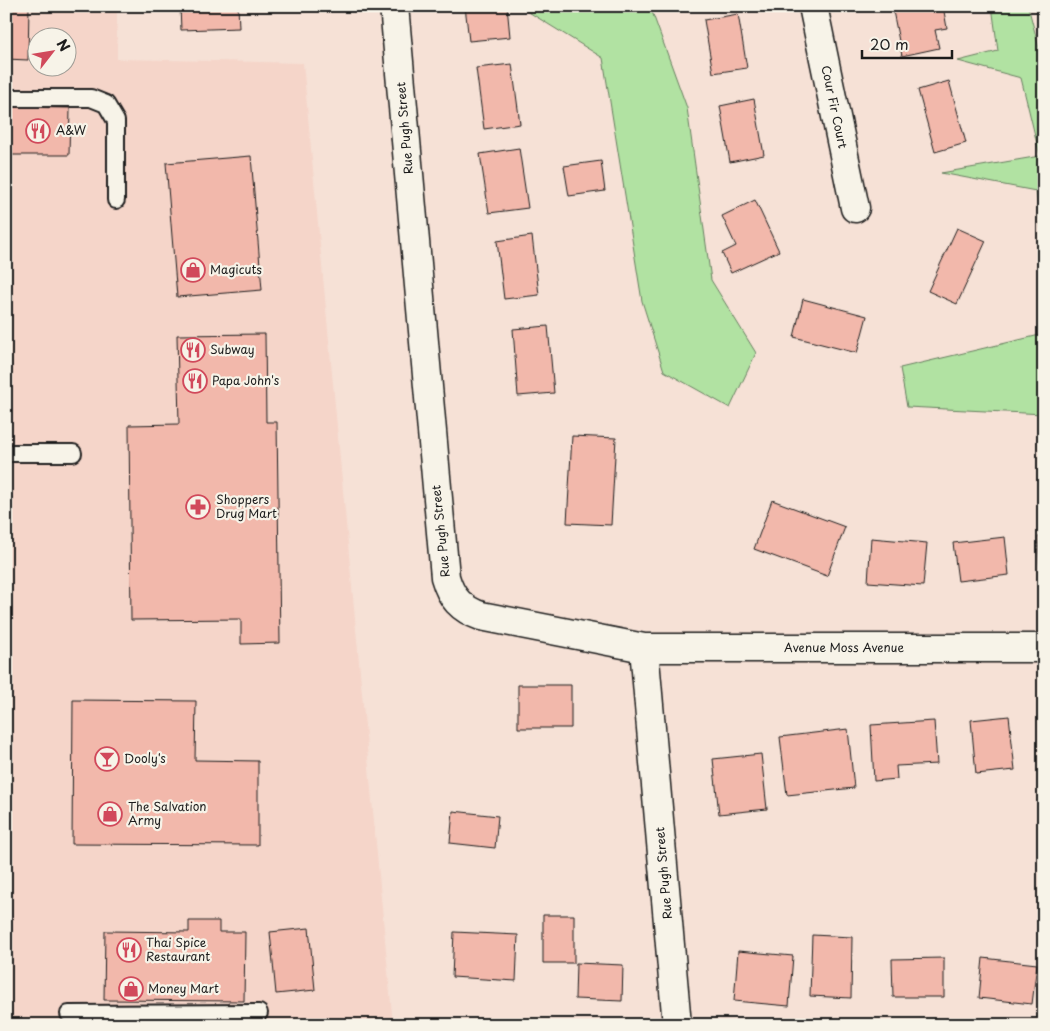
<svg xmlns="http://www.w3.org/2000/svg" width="1050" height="1031" viewBox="0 0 1050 1031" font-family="'Playpen Sans',sans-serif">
<rect width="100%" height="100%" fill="#f6e1d6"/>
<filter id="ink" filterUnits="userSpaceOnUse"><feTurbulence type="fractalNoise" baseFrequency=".02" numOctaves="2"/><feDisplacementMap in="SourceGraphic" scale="10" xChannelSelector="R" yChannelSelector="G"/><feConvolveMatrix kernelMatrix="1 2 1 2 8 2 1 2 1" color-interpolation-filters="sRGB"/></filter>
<g filter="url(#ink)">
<path fill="#f5d5c9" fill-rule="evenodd" d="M6,6h111v53l186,4 90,962h-387zM38,38h30v30h-30z"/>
<path fill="#b1e2a2" stroke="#667f5f" d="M529,6h121l37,102 24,172 45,73 -26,55 -66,-37 -22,-70 -39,-243 -76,-47z
M992,6h36l16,61v182l-8,-58 -95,-18 99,-17 -19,-78 -63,-17 40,-10z
M1044,334v80l-137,-7 -7,-39z"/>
<path fill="#f2b8ab" stroke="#1c1c1c" d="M6,6h23l-1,54 -22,-1z
M180,6h58l1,22 -58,2z
M465,6h42l3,31 -41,4z
M892,6h51l4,22 -12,2 4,18 -37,8z
M738,14l9,54 -34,5 -9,-53z
M512,64l8,60 -36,5 -8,-61z
M949,81l17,62 -31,9 -17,-62z
M754,99l10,56 -34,7 -10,-56z
M6,107l64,1 -1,47h-63z
M519,148l9,60 -39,5 -9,-59z
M251,156l11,134 -85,7 -11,-134z
M601,161l4,30 -36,5 -5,-30z
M755,200l24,51 -48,22 -9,-20 14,-7 -14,-30z
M957,228l29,13 -29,63 -29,-13z
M532,236l7,59 -35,4 -7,-58z
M803,299l64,17 -10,37 -63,-16z
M548,326l6,67 -36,3 -5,-67z
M265,334l1,88h11l3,221 -39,1v-25l-110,1 -2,-195 50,-1 -2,-89z
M572,436l44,2 -5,87 -44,-2z
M772,500l73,27 -18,49 -73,-27z
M1044,536v39h-4l-2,-38z
M1005,537l4,38 -51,6 -5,-38z
M871,538l56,5 -4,43 -55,-4z
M518,685h53v43h-53z
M73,700l123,1 -1,59 63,1v84l-186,-1z
M1009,716l6,54 -39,4 -5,-54z
M934,721l3,43 -41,2 1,13 -23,2 -3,-56z
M848,729l6,59 -67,7 -7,-58z
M761,754l6,55 -48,5 -6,-55z
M453,811l45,5 -3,32 -45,-5z
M543,915h31v48h-31z
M189,921h30v11h26l-1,69 -140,-1 1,-69 84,1z
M309,928l6,62 -39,4 -6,-62z
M454,932l64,3 -2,46 -64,-4z
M812,935l40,2 -1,61 -41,-2z
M738,951l55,5 -4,50 -55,-5z
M944,958v39h-51l-1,-38z
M983,958l54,6 -5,40 -53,-6z
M576,963l47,2 -1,36 -47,-2z"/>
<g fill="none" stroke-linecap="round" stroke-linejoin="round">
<g stroke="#1c1c1c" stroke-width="20">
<path id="lane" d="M6,98h85l15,6 10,17v79
M6,453h67
M69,1014l190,-1"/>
</g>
<g stroke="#1c1c1c" stroke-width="31">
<path id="street" d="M394,6l51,571c6,21 16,32 36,39l163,32 33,377
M813,6l42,202
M644,648h400"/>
</g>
<use href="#lane" stroke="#f7f3e8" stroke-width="16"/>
<use href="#street" stroke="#f7f3e8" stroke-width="28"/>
</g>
</g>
<defs>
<g id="restaurant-ring" transform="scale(1.25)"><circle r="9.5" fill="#f7f3e8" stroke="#d1495b" stroke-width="1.5"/><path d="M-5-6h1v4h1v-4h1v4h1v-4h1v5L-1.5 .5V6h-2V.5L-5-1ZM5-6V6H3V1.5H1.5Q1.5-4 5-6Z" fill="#d1495b"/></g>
<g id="shop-ring" transform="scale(1.25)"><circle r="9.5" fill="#f7f3e8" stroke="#d1495b" stroke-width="1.5"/><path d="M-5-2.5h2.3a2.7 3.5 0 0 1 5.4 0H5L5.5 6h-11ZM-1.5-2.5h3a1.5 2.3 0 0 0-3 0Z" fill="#d1495b"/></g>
<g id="pharmacy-ring" transform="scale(1.25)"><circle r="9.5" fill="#f7f3e8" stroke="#d1495b" stroke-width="1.5"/><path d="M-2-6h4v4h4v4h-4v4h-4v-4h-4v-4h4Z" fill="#d1495b"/></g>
<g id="bar-ring" transform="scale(1.25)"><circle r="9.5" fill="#f7f3e8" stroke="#d1495b" stroke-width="1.5"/><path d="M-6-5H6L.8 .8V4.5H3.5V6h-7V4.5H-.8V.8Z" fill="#d1495b"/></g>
</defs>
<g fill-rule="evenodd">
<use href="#restaurant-ring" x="38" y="131"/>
<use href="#shop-ring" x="193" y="270"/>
<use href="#restaurant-ring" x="193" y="350"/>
<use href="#restaurant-ring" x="195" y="381"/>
<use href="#pharmacy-ring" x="198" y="507"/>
<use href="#bar-ring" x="107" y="759"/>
<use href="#shop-ring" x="110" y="814"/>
<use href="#restaurant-ring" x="129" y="950"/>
<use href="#shop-ring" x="131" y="989"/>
</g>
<g text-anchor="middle" stroke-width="4.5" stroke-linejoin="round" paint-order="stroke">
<g font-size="12" fill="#1c1c1c" stroke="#f7f3e8">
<text transform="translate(834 107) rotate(78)" y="4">Cour Fir Court</text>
<text transform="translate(405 128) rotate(-95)" y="4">Rue Pugh Street</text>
<text transform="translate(441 531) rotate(-96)" y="4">Rue Pugh Street</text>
<text x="844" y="652">Avenue Moss Avenue</text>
<text transform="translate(664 873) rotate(-95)" y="4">Rue Pugh Street</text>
</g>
<g font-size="12" fill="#1c1c1c" stroke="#f7f3e8" text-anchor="start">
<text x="56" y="135">A&amp;W</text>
<text x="210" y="274">Magicuts</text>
<text x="210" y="354">Subway</text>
<text x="212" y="385">Papa John's</text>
<text x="216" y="504">Shoppers<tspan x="216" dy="14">Drug Mart</tspan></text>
<text x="124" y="763">Dooly's</text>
<text x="128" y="811">The Salvation<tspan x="128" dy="14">Army</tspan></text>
<text x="146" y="947">Thai Spice<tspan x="146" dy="14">Restaurant</tspan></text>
<text x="148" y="993">Money Mart</text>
</g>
</g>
<rect width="1050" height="1031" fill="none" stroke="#f7f3e8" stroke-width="25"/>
<rect x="12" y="12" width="1025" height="1006" fill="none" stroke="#1c1c1c" stroke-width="2" filter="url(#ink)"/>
<g transform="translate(52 52) rotate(59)"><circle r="24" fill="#f7f3e8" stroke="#9f9d96"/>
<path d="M0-4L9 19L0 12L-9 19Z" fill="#d1495b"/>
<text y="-8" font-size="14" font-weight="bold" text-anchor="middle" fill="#1c1c1c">N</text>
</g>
<path d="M862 50v8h90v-8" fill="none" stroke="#1c1c1c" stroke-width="2.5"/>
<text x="870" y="50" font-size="15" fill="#1c1c1c" stroke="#f7f3e8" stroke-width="4" paint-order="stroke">20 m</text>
</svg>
